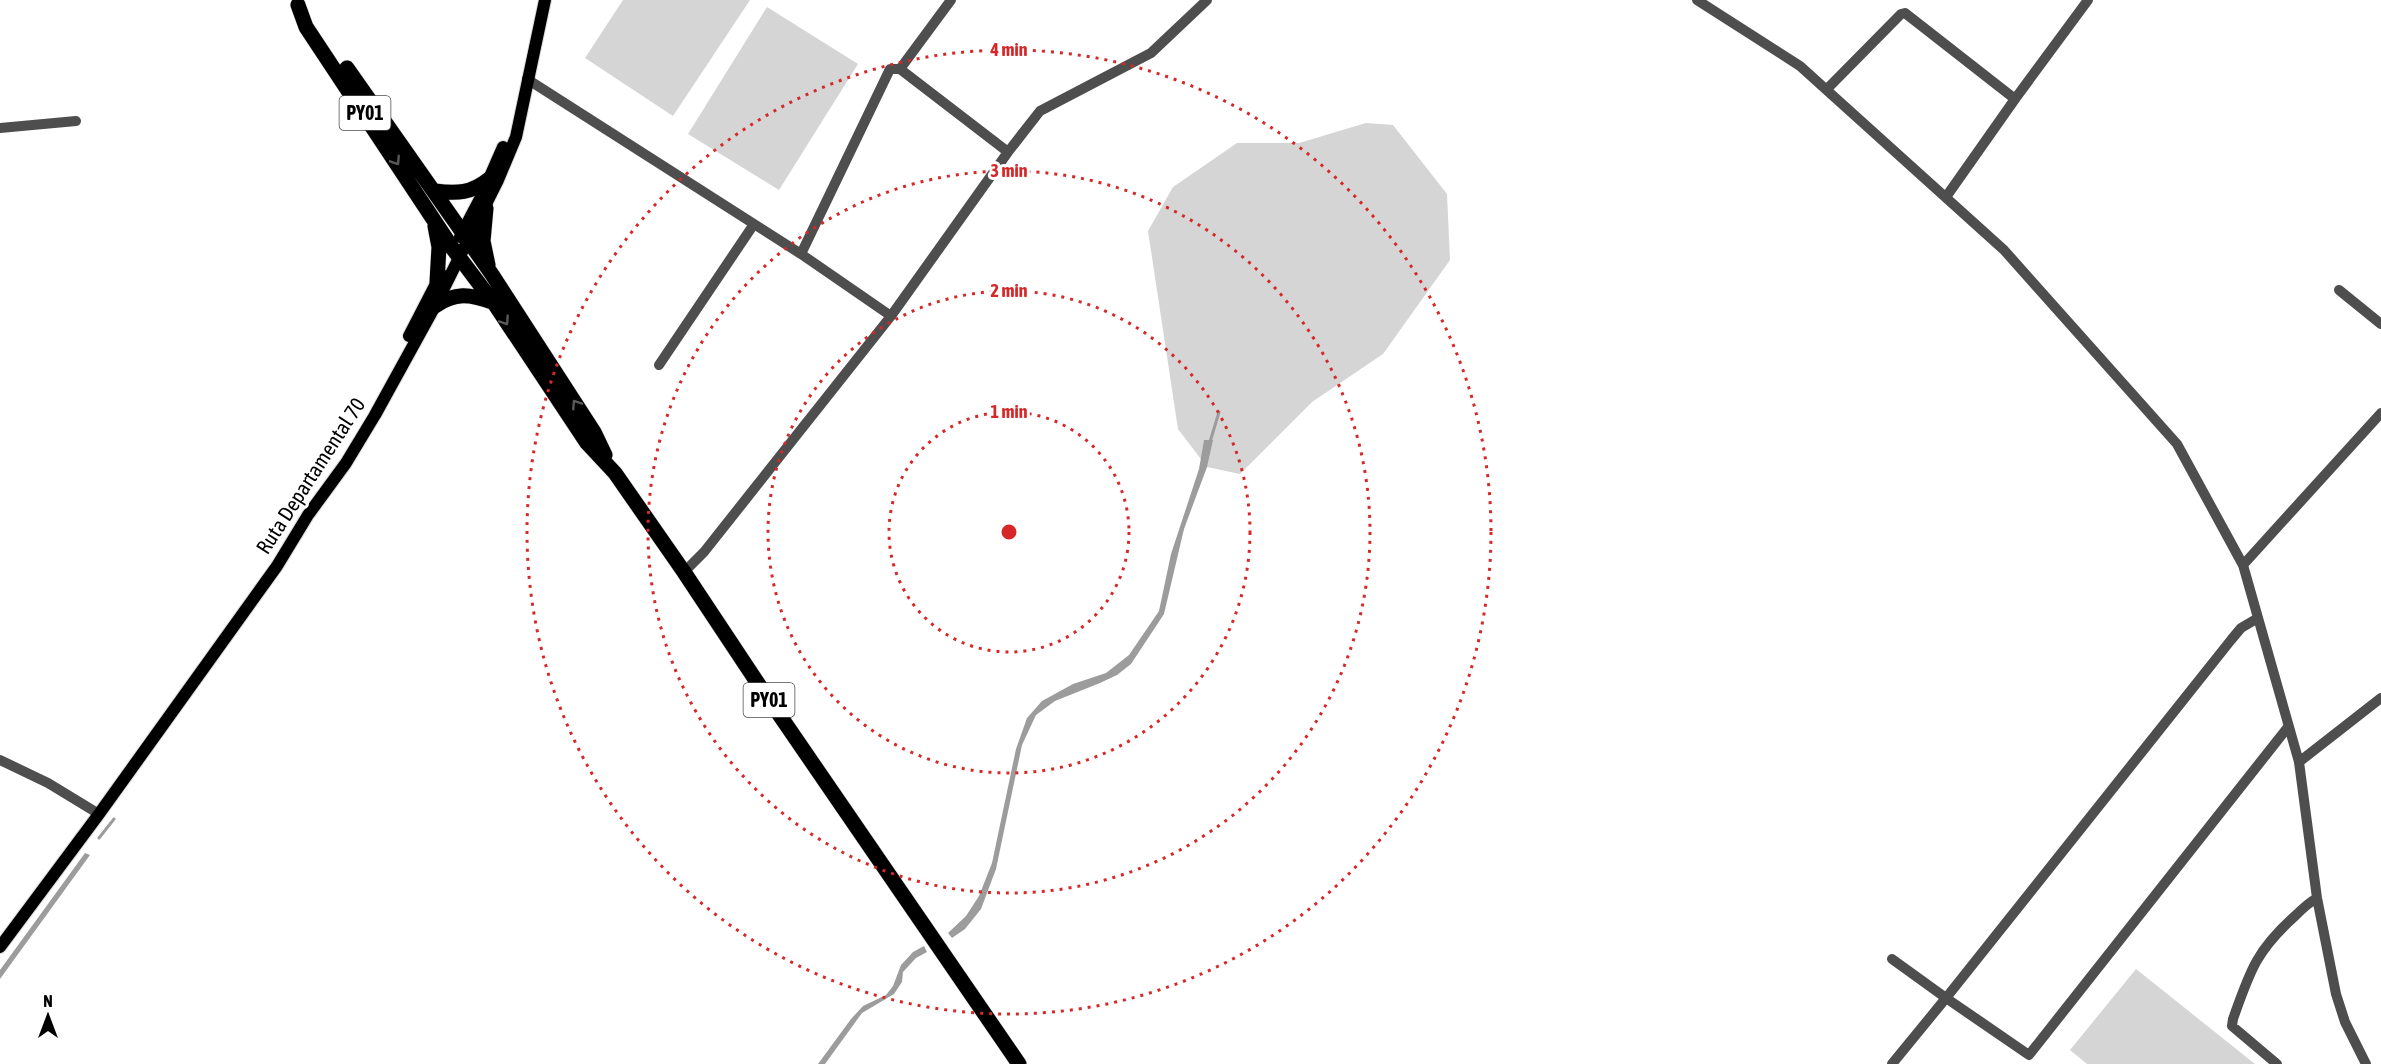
<svg xmlns="http://www.w3.org/2000/svg" width="2381" height="1064" viewBox="0 0 2381 1064" font-family="'Asap Condensed',sans-serif">
<rect width="100%" height="100%" fill="#fff"/>
<path fill="#d5d5d5" d="M623,0h127l-77,116 -88,-58z
M767,7l91,57 -79,126 -91,-56z
M1366,123l27,2 54,69 3,66 -67,94 -71,48 -72,72 -33,-7 -29,-38 -30,-198 25,-44 64,-44h62z
M2136,969l119,95h-168l-17,-14z"/>
<path fill="#9c9c9c" d="M1204,440h9l-6,27 -23,62 -20,85 -33,50 -14,11 -17,8 -45,18 -19,14 -14,30 -26,124 -15,40 -16,20 -13,9 -4,-5 18,-17 13,-20 13,-33 24,-114 11,-31 15,-17 31,-17 33,-11 23,-18 30,-44 12,-57 28,-85z
M85,853l5,2 -90,124v-9z
M924,946l3,6 -11,6 -13,14 -1,10 -8,12 -32,19 -37,51h-7l33,-45 12,-13 23,-11 7,-9 8,-21 12,-13z"/>
<g fill="none" stroke-linecap="round" stroke-linejoin="round">
<path stroke="#9c9c9c" stroke-width="3" d="M1210,442l9,-30
M99,838l15,-19"/>
<g stroke="#dbdbdb" stroke-width="14">
<path id="major" d="M460,237l22,-42 21,-48
M409,336l32,-62
M0,947l99,-133 178,-248 31,-51 38,-52 29,-48 60,-109 63,-126 18,-43 29,-137"/>
</g>
<g stroke="#dbdbdb" stroke-width="16">
<path id="highway" d="M298,5l8,22 147,222 43,57 91,137 28,30 69,99 77,116 258,376
M347,68l144,205 103,159 11,23
M435,191c22,3 37,2 54,-12
M486,208l-3,33 5,24
M435,226l4,21 -2,35
M435,306c20,-14 35,-12 57,-4"/>
</g>
<path stroke="#4e4e4e" stroke-width="10" d="M1697,0l103,66 204,184 173,194 66,121 56,197 18,136 19,96 9,28 21,42
M900,69l51,-69
M527,79l274,175 90,62
M1827,89l74,-75 4,-1 110,86 73,-99
M0,128l76,-7
M1946,197l69,-98
M801,254l89,-185h10l108,83
M2339,290l42,34
M659,365l95,-141
M2243,565l138,-152
M684,572l20,-20 187,-236 117,-164 32,-41 111,-58 56,-53
M0,760l48,23 51,31
M2299,762l82,-64
M1892,959l54,39 285,-358 10,-12 17,-10
M1892,1064l54,-66 83,57 259,-328
M2277,1064l-45,-38 1,-7c17,-48 23,-68 62,-103 7,-7 13,-13 22,-18"/>
<use href="#major" stroke="#000" stroke-width="12"/>
<use href="#highway" stroke="#000" stroke-width="15"/>
</g>
<defs><path id="oneway-chevron" d="M-2-3.5L2.5 0L-2 3.5" fill="none" stroke-width="1.6" stroke-linecap="round" stroke-linejoin="round" transform="scale(1.5)"/></defs>
<g stroke="#595959">
<use href="#oneway-chevron" transform="translate(396 161) rotate(57)"/>
<use href="#oneway-chevron" transform="translate(505 321) rotate(56)"/>
<use href="#oneway-chevron" transform="translate(576 404) rotate(-123)"/>
</g>
<g fill="none" stroke="#d62828" stroke-width="3" stroke-dasharray="3 6">
<circle cx="1009" cy="532" r="120"/>
<circle cx="1009" cy="532" r="241"/>
<circle cx="1009" cy="532" r="361"/>
<circle cx="1009" cy="532" r="482"/>
</g>
<g text-anchor="middle" stroke-width="6" stroke-linejoin="round" paint-order="stroke">
<g fill="#fff" stroke="#4c4c4c" stroke-width="1.5">
<rect x="339.5" y="96" width="51" height="34" rx="4.5"/>
<rect x="743.5" y="683" width="51" height="34" rx="4.5"/>
</g>
<g font-size="20" font-weight="bold" fill="#000">
<text x="365" y="120">PY01</text>
<text x="769" y="707">PY01</text>
</g>
<g font-size="21" fill="#000" stroke="#fff">
<text transform="translate(311 476) rotate(-57)" y="7">Ruta Departamental 70</text>
</g>
</g>
<circle cx="1009" cy="532" r="9" fill="#d62828" stroke="#fff" stroke-width="3"/>
<g font-size="18" text-anchor="middle" font-weight="bold" fill="#d62828" stroke="#fff" stroke-width="6" stroke-linejoin="round" paint-order="stroke">
<text x="1009" y="56">4 min</text>
<text x="1009" y="177">3 min</text>
<text x="1009" y="297">2 min</text>
<text x="1009" y="418">1 min</text>
</g>
<g transform="translate(48 1016)" stroke="#ffffff" stroke-width="4.5" paint-order="stroke">
<path d="M0-4.5L10 22L0 15L-10 22Z" fill="#000000"/>
<text y="-9" font-size="16" font-weight="bold" text-anchor="middle" fill="#000000">N</text>
</g>
</svg>
